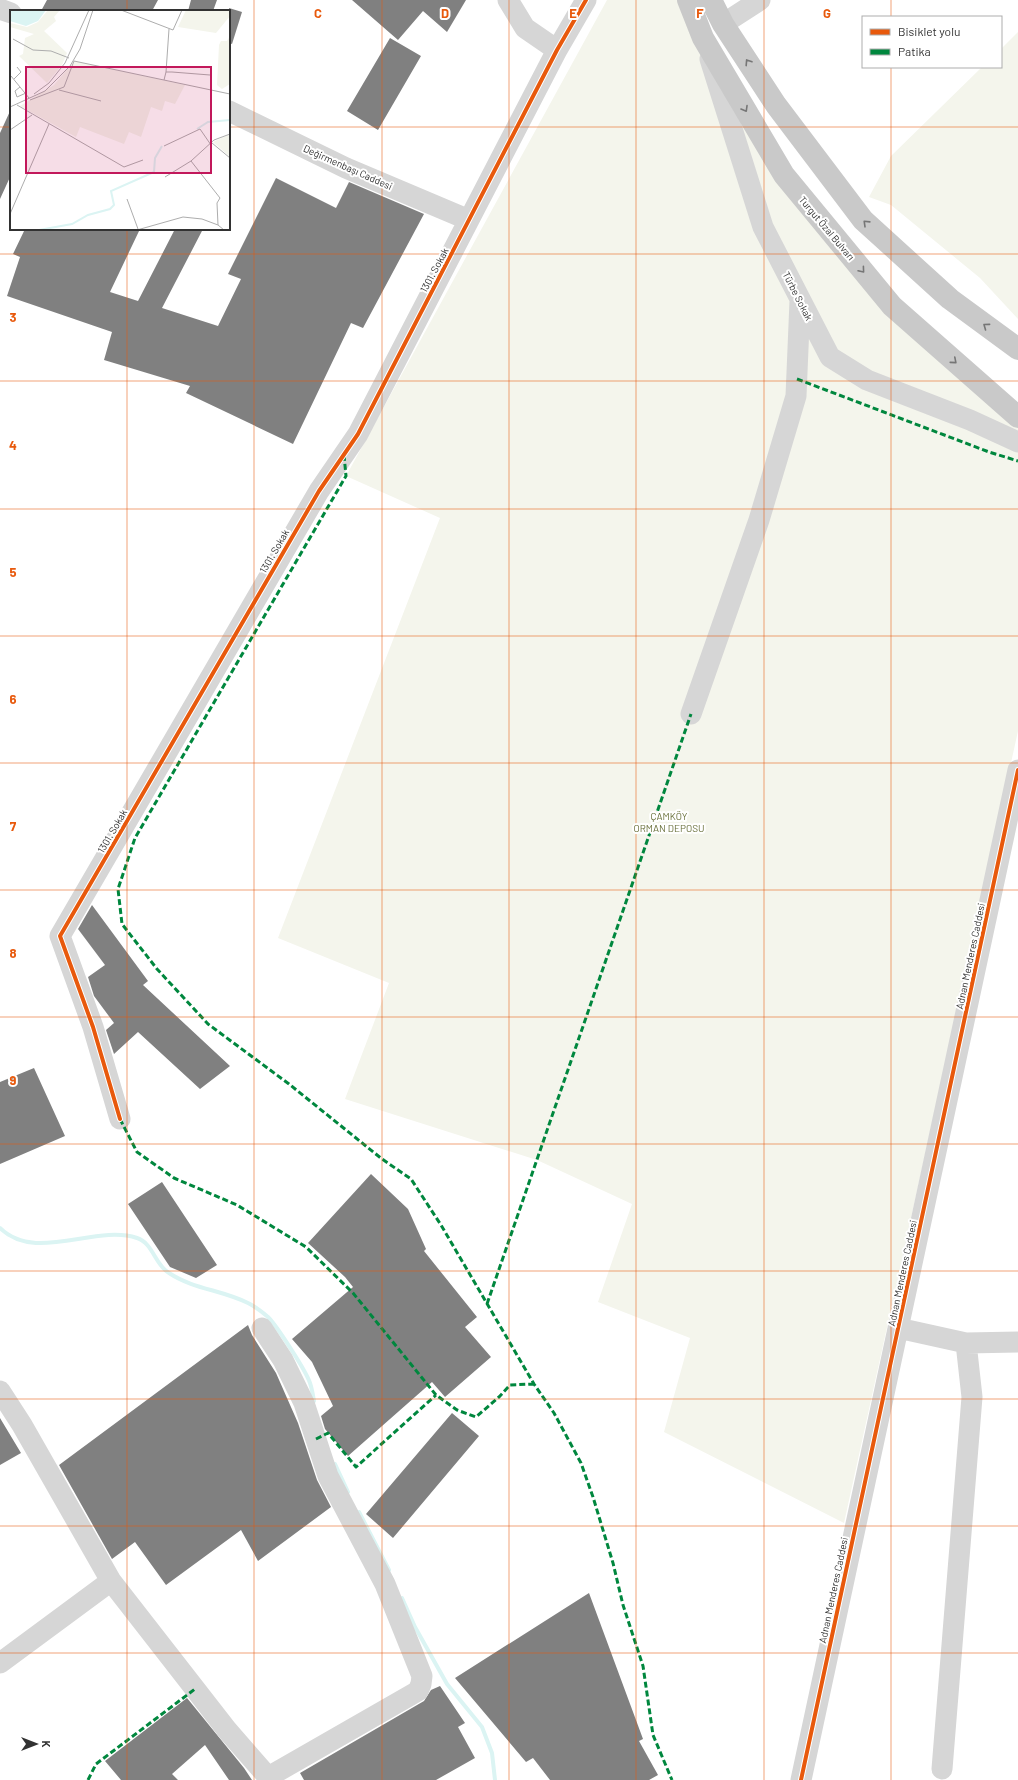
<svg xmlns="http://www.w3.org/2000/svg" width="1018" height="1780" viewBox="0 0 1018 1780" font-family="Barlow,sans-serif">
<rect width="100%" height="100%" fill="#fff"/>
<path fill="#f4f5ec" d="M607,0h75l168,270 168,141v320l-174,792 -180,-91 26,-94 -92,-36 34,-98 -95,-44 -192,-61 44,-116 -111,-45 162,-420 -94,-42z
M1018,32v287l-38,-41 -89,-73 -22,-8 22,-41 91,-89h19v-18z"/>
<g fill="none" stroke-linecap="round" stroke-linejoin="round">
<path stroke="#dbf4f3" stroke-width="4" d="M0,1228c35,35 95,-4 137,10 16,5 18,27 32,35 24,16 53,17 79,30 6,3 14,9 20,14 9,9 38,54 42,66 2,6 3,12 4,18
M335,1464l13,28
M359,1512l30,58
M402,1598l13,29 32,57 35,43 10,26 3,27"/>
</g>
<path fill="#808080" d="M47,0h111l-6,11h-111z
M191,0h26l-4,11h-25z
M352,0h114l-19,32 -24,-21 -25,29z
M229,8l13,4 -10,32 -3,-1z
M390,38l31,18 -43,74 -31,-19z
M11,109v66l-11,24v-66z
M276,178l60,30 13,-26 75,32 -61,114 -12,-5 -58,121 -107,-51 4,-7 -86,-26 8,-28 -105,-36 13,-39 -7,-3 12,-25h115l-30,63 28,9 37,-72h28l-41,79 56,18 23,-47 -13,-5z
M92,905l56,76 -5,4 87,81 -30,23 -62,-57 -24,22 -8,-24 8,-7 -20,-27 -6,-19 17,-12 -27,-36z
M34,1068l31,68 -65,28v-82z
M371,1174l37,35 18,40 -2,2 53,66 -12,10 26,30 -46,40 -13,-15 -84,74 -23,-27 -4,-13 12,-10 -21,-44 -20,-23 61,-52 -8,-10 -37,-34z
M162,1182l55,83 -21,13 -26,-11 -42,-63z
M248,1325l4,10 24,38 22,50 19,57 14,27 -73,54 -17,-31 -75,55 -31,-43 -23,17 -53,-94z
M452,1413l27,23 -86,102 -27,-24z
M0,1418l21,35 -21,12z
M589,1593l54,146 -4,2 19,34 -9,5h-99l-17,-22 -7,4 -71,-84z
M440,1686l25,37 -7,4 17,31 -39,22h-132l-4,-7 124,-72 7,-11z
M187,1698l57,70 8,12h-23l-24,-35 -33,29 6,6h-57l-16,-19z"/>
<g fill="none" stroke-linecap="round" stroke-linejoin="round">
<path stroke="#d6d6d6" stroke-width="21" d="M508,0l17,28 32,22
M0,9l11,4
M723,24l37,-24
M710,59l53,168 67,130 37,23 103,40 48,22
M229,111l117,57 123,52
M691,714l68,-194 37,-124 4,-95
M120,1119l-27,-92 -33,-91 259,-445 39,-57 199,-384 29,-50
M262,1328l21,32 21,43 24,73 57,108 37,92 -1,8 -3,7 -150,86
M898,1328l68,15 6,54 -30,372
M966,1343l52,-1
M0,1391l22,34 89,156 116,149 41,47 5,3
M0,1663l111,-82
M801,1780l217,-1010"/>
<path stroke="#c9c9c9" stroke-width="22" d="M688,0l15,38 81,137 108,131 126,111
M711,0l12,24 53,81 87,115 87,79 68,50"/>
<path stroke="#00873e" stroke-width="3" stroke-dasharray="6 3" stroke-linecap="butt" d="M797,379l192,73 29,9
M344,455l2,21 -211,362 -17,51 4,35 35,45 51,55 81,60 93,75 29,20 30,46 93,159 20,29 27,50 12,34 20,66 10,42 20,61 10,69 19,45
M120,1119l17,33 37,26 63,27 69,42 47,46 83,102 21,15 19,7 23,-20 11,-12 24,-1
M487,1304l204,-590
M316,1439l12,-6 28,34 80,-72
M88,1780l8,-16 99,-75"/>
<g stroke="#fff" stroke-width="6">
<path id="cycleway" d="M120,1119l-27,-92 -33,-91 259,-445 39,-57 199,-384 29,-50
M801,1780l217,-1010"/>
</g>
<use href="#cycleway" stroke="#e8590c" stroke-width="4"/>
</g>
<defs><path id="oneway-chevron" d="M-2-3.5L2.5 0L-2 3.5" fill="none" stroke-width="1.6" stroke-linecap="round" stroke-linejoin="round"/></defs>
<g stroke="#767676">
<use href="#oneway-chevron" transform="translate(748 62) rotate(-123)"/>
<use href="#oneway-chevron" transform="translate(745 109) rotate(60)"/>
<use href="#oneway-chevron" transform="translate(866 223) rotate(-136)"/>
<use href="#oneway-chevron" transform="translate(862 270) rotate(50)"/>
<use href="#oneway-chevron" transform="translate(986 326) rotate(-144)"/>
<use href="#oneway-chevron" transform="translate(954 361) rotate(41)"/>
</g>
<path fill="none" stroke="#e8590c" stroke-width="1" stroke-opacity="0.55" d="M127,0v11M254,0v1780M382,0v1780M509,0v1780M636,0v1780M764,0v1780M891,0v17M891,67v1713M0,127h11M229,127h789M127,229v1551M0,254h1018M0,381h1018M0,509h1018M0,636h1018M0,763h1018M0,890h1018M0,1017h1018M0,1144h1018M0,1271h1018M0,1399h1018M0,1526h1018M0,1653h1018"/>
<g text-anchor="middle" stroke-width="4" stroke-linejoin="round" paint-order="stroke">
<g font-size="10" fill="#323232" stroke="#fff">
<text transform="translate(348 167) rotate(24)" y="4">Değirmenbaşı Caddesi</text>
<text transform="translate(827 228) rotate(50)" y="4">Turgut Özal Bulvarı</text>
<text transform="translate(434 270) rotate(-62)" y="4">1301. Sokak</text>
<text transform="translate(798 296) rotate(63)" y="4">Türbe Sokak</text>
<text transform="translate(274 551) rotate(-60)" y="4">1301. Sokak</text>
<text transform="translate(112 831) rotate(-60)" y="4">1301. Sokak</text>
<text transform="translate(970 956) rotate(-78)" y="4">Adnan Menderes Caddesi</text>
<text transform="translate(902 1273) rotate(-78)" y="4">Adnan Menderes Caddesi</text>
<text transform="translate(833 1590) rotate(-78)" y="4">Adnan Menderes Caddesi</text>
</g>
<g font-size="10" fill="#6a713c" stroke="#fff">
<text x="669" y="820">ÇAMKÖY<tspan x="669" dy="12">ORMAN DEPOSU</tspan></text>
</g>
</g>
<g transform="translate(10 10)">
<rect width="220" height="220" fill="#fff"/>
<path d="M38,0h12l-6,7 2,4 -12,10 23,22 -5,12 -15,18 -28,-27 4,-2 2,-16 9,-4 -24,-7v-4l17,4 11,-5zM176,0h44v6l-14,17 -38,-6zM220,26v48l-8,5 -5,-4 2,-40 2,-4h6zM64,51l111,24 -10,19 -10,-3 -3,10 -11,-4 -10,30 -12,-5 -5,12 -44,-17 -4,10 -56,-31 34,-21zM220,124v23l-17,-15z" fill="#f4f5ec"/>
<path d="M0,0h36l-8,11 -12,5 -16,-5z" fill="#dbf4f3"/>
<path fill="none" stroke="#dbf4f3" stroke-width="2" d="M187,119l11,-7 22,-2M29,220l33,-6 16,-9 22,-6 4,-4 -3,-14 43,-19 1,-14 7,-12"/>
<path fill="none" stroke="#adadad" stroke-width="1" d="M111,0l52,20 9,-20M3,29l20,11 18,1 18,7M156,62l3,-43M1,66l18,22M4,69l7,-7 -4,-5M154,70l2,-8h6l38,3M10,77l-5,4 2,6 9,-4M49,80l42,11M24,84l15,-11 16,-20 24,-53M20,90l34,-13 10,-26 156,33M7,95l107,62 19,-7M0,97l35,-16 25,-25 10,-17 13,-39M0,120l22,-15M202,133l18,15M154,136l36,-17 11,16M181,151l29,37 -3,5 1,22M155,167l26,-16 23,-21 16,-6M117,189l11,30M0,204l39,-90M127,220l46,-13 19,2 16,6 6,5"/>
<path fill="#c2185b" fill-opacity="0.15" stroke="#c2185b" stroke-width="2" d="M16,57h185v106h-185z"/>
<rect width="220" height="220" fill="none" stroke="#323232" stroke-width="2"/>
</g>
<g font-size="13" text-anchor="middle" font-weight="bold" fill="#e8590c" stroke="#fff" stroke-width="4" stroke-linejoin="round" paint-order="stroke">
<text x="318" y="18">C</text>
<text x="445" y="18">D</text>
<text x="573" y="18">E</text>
<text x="700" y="18">F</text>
<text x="827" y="18">G</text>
<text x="13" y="322">3</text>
<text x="13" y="450">4</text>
<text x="13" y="577">5</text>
<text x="13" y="704">6</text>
<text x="13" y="831">7</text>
<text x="13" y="958">8</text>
<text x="13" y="1085">9</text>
</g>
<rect x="862" y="16" width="140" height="52" fill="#ffffff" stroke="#adadad"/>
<rect x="870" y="29" width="20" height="6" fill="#e8590c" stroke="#adadad"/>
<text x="898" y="36" font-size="12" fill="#323232">Bisiklet yolu</text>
<rect x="870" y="49" width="20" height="6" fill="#00873e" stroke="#adadad"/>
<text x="898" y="56" font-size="12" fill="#323232">Patika</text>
<g transform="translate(36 1744) rotate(90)" stroke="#ffffff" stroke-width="3" paint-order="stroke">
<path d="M0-3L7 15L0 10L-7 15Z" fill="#323232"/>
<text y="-6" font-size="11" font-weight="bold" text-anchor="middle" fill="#323232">K</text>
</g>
</svg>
